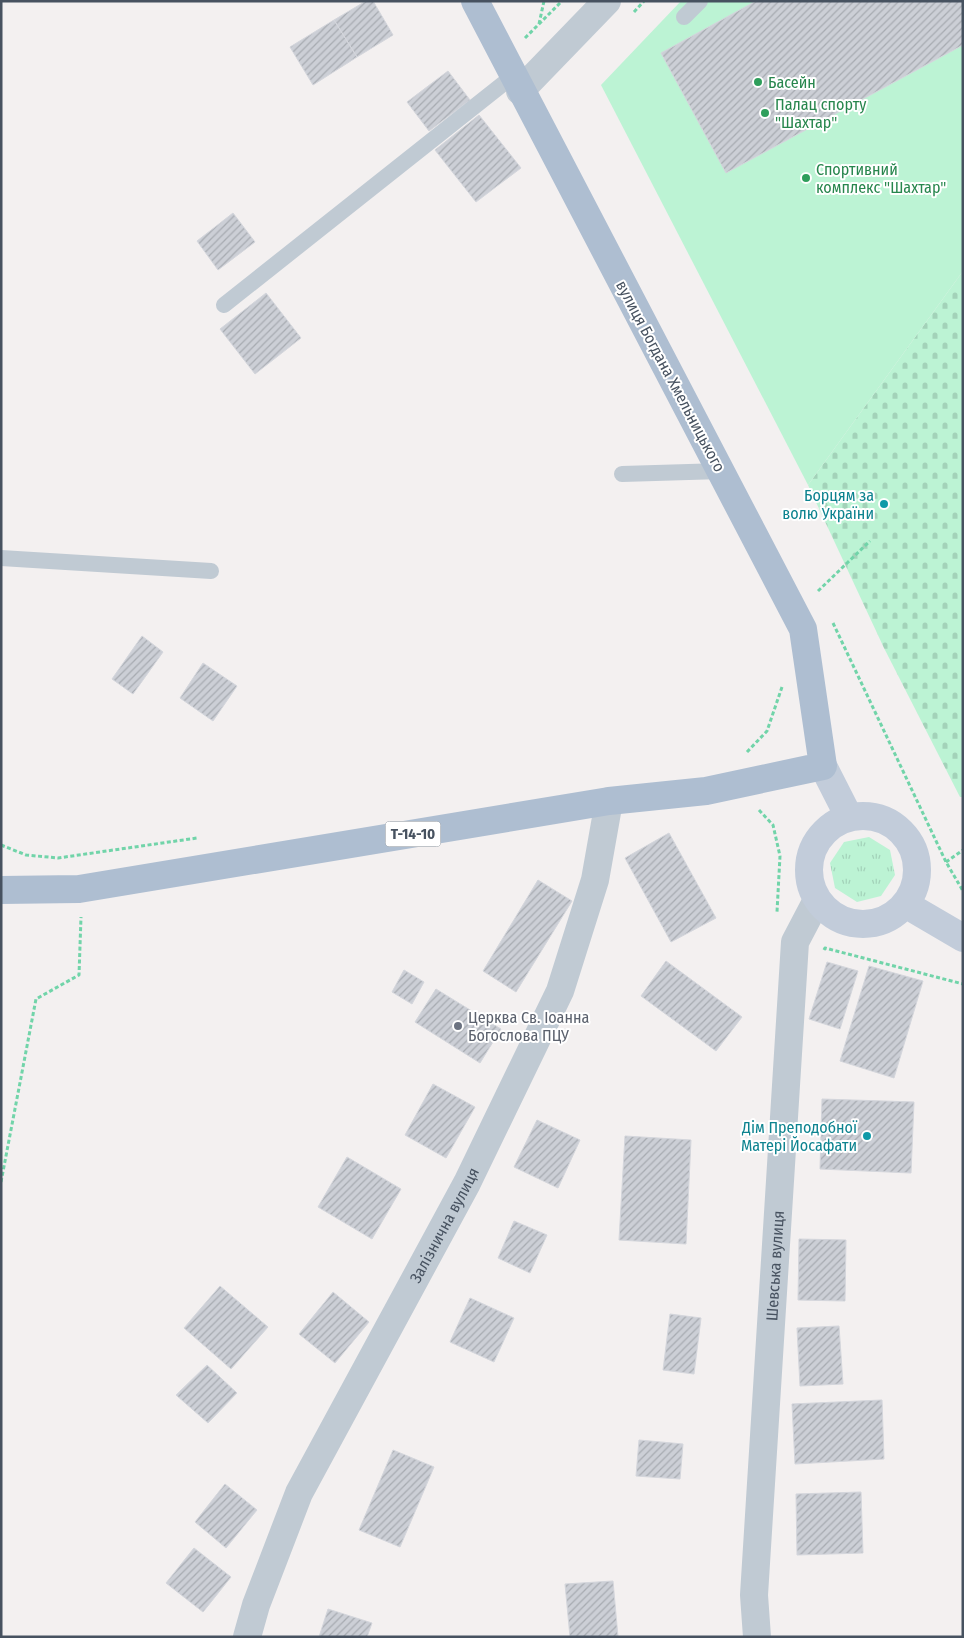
<svg xmlns="http://www.w3.org/2000/svg" width="964" height="1638" viewBox="0 0 964 1638" font-family="'Fira Sans Condensed',sans-serif">
<defs>
<pattern id="grass-tufts" width="24" height="20" patternUnits="userSpaceOnUse" patternTransform="scale(1.25)"><rect width="24" height="20" fill="#bcf3d4"/><path d="M3 7l-1-3M5 7V3M7 7l1-3M15 17l-1-3M17 17v-4M19 17l1-3" fill="none" stroke="#a3d2b9"/></pattern>
<pattern id="cemetery-stones" width="16" height="16" patternUnits="userSpaceOnUse" patternTransform="scale(1.25)"><rect width="16" height="16" fill="#bcf3d4"/><path d="M2 7V4a2 2 0 0 1 4 0v3zM10 15v-3a2 2 0 0 1 4 0v3z" fill="#a3d2b9"/></pattern>
<pattern id="building-hatch" width="6" height="6" patternUnits="userSpaceOnUse" patternTransform="scale(1.25)"><rect width="6" height="6" fill="#cccfd6"/><path d="M-1 1l2-2M0 6l6-6M5 7l2-2" fill="none" stroke="#a7abb1"/></pattern>
</defs>
<rect width="100%" height="100%" fill="#f3f0f0"/>
<path fill="url(#grass-tufts)" d="M869,837l21,13 5,25 -14,21 -24,6 -22,-14 -5,-25 14,-21z"/>
<path fill="url(#cemetery-stones)" d="M963,271v526h-3l-76,-149 -76,-163z"/>
<path fill="#bcf3d4" d="M681,1h282v270l-155,214 -207,-400z"/>
<path fill="url(#building-hatch)" stroke="#d4d6dc" d="M366,1h7l20,34 -36,22 -23,-37z
M756,1h207v44l-237,128 -65,-120z
M334,20l23,37 -44,28 -23,-38z
M448,71l22,29 -41,31 -22,-29z
M479,115l42,53 -45,34 -41,-52z
M233,213l22,29 -37,28 -21,-29z
M266,293l35,45 -46,36 -35,-45z
M142,636l21,16 -30,42 -21,-15z
M203,663l34,23 -24,35 -33,-23z
M669,833l47,85 -45,24 -46,-84z
M538,880l34,21 -56,91 -33,-21z
M666,961l76,56 -26,34 -75,-55z
M827,962l31,9 -18,58 -31,-10z
M869,966l54,15 -29,97 -54,-17z
M404,970l20,12 -12,22 -20,-12z
M436,989l65,40 -21,34 -65,-41z
M433,1084l42,23 -29,51 -41,-23z
M822,1099l92,3 -3,71 -91,-4z
M537,1120l43,20 -22,48 -44,-21z
M625,1136l66,4 -5,104 -67,-4z
M347,1157l54,32 -29,50 -54,-32z
M514,1221l33,14 -17,38 -32,-15z
M799,1239l47,1 -1,61 -47,-1z
M220,1286l48,41 -37,42 -47,-41z
M333,1292l36,30 -34,41 -36,-29z
M470,1298l44,20 -20,44 -44,-20z
M670,1314l31,4 -7,56 -31,-4z
M839,1326l4,58 -43,2 -3,-58z
M207,1365l30,28 -29,30 -32,-28z
M882,1400l2,59 -89,5 -3,-60z
M639,1440l44,4 -3,35 -44,-3z
M393,1450l41,17 -34,80 -41,-17z
M225,1484l32,26 -31,38 -31,-26z
M861,1492l2,61 -66,2 -1,-61z
M194,1548l37,29 -28,35 -37,-29z
M613,1581l5,56h-48l-5,-53z
M328,1609l44,14 -5,14h-48z"/>
<g fill="none" stroke-linecap="round" stroke-linejoin="round">
<path stroke="#71d4a9" stroke-width="3" stroke-dasharray="4 2.5" stroke-linecap="butt" d="M634,12l10,-11
M539,24l5,-23
M525,38l37,-37
M818,591l52,-50
M833,623l113,239 17,29
M747,752l20,-21 15,-44
M759,810l14,15 7,31 -3,56
M1,845l25,10 32,3 139,-20
M946,862l17,-12
M824,950l1,-2 138,36
M1,1182l35,-183 43,-24 2,-58"/>
<path stroke="#c0cad3" stroke-width="16" d="M684,17l16,-16
M224,305l289,-229
M622,474l100,-3
M1,558l210,13"/>
<g stroke="#c0cad3" stroke-width="28">
<path d="M520,91l87,-90"/>
<path id="s1" d="M247,1637l9,-32 43,-112 168,-310 93,-192 35,-111 14,-79"/>
<path id="s2" d="M757,1637l-3,-42 41,-653 22,-42"/>
</g>
<path stroke="#c2ccda" stroke-width="28" d="M823,766l26,51
M809 870a54 54 0 1 1 108 0a54 54 0 1 1-108 0Z
M905,904l58,34"/>
<path stroke="#aebed1" stroke-width="28" d="M1,890l78,-1 530,-88 97,-10 117,-25 -20,-137 -328,-628"/>
</g>
<g fill="#2e9e5b" stroke="#fff" stroke-width="2">
<circle cx="758" cy="82" r="5"/>
<circle cx="765" cy="113" r="5"/>
<circle cx="806" cy="178" r="5"/>
</g>
<g fill="#0f9aa8" stroke="#fff" stroke-width="2">
<circle cx="884" cy="504" r="5"/>
<circle cx="867" cy="1136" r="5"/>
</g>
<circle fill="#6b7280" stroke="#fff" stroke-width="2" cx="458" cy="1026" r="5"/>
<g text-anchor="middle" stroke-width="4" stroke-linejoin="round" paint-order="stroke">
<rect fill="#fff" stroke="#7e8690" stroke-width="1" x="385.5" y="821.5" width="55" height="25" rx="4"/>
<g font-size="15" font-weight="bold" fill="#475260">
<text x="413" y="839">Т-14-10</text>
</g>
<g font-size="16" fill="#27864d" stroke="#fff" text-anchor="start">
<text x="768" y="88">Басейн</text>
<text x="775" y="110">Палац спорту<tspan x="775" dy="18">"Шахтар"</tspan></text>
<text x="816" y="175">Спортивний<tspan x="816" dy="18">комплекс "Шахтар"</tspan></text>
</g>
<g font-size="16" fill="#475260" stroke="#fff">
<text transform="translate(671 376) rotate(62)" y="6">вулиця Богдана Хмельницького</text>
<text dy="6" stroke="none"><textPath href="#s1" startOffset="458">Залізнична вулиця</textPath></text>
<text dy="6" stroke="none"><textPath href="#s2" startOffset="372">Шевська вулиця</textPath></text>
</g>
<g font-size="16" fill="#0d838f" stroke="#fff" text-anchor="end">
<text x="874" y="501">Борцям за<tspan x="874" dy="18">волю України</tspan></text>
<text x="857" y="1133">Дім Преподобної<tspan x="857" dy="18">Матері Йосафати</tspan></text>
</g>
<g font-size="16" fill="#5b616d" stroke="#fff" text-anchor="start">
<text x="468" y="1023">Церква Св. Іоанна<tspan x="468" dy="18">Богослова ПЦУ</tspan></text>
</g>
</g>
<rect width="964" height="1638" fill="none" stroke="#475260" stroke-width="5"/>
</svg>
